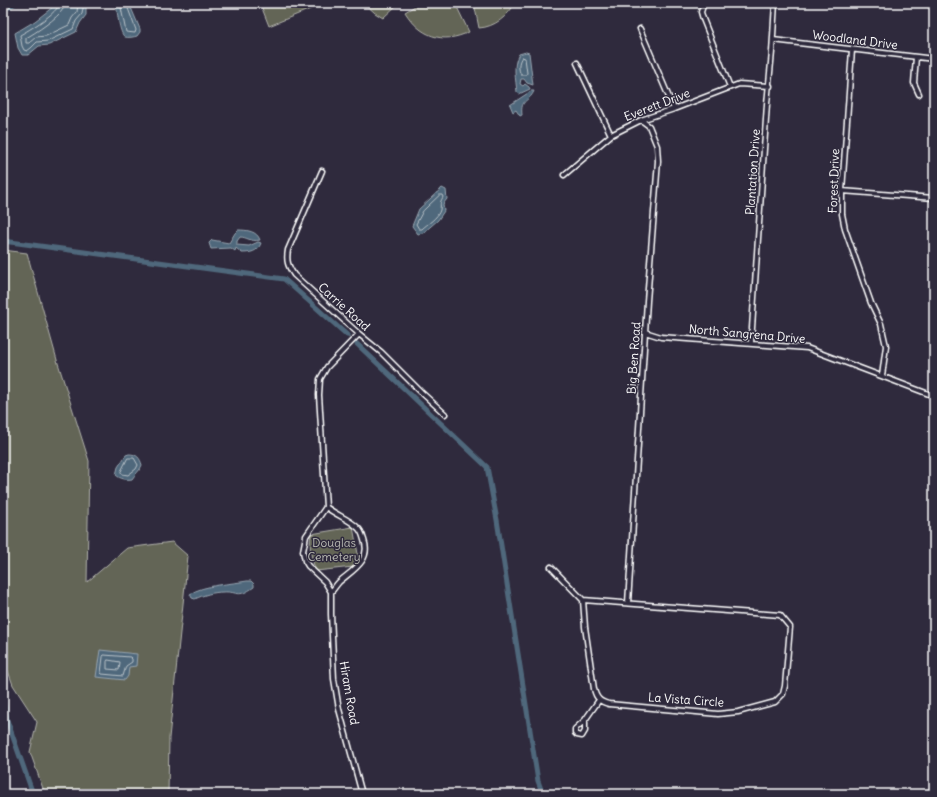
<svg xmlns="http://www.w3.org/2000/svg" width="937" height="797" viewBox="0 0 937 797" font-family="Delius,sans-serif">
<rect width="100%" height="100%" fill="#2f2a3d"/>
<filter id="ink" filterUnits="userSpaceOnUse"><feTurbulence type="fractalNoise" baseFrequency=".025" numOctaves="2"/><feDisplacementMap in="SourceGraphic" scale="8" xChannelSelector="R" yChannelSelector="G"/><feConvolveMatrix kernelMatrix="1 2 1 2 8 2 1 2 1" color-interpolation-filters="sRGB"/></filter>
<g filter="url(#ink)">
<path fill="#636557" stroke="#b1b2ab" d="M260,3h65l-56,23z
M364,3h35l-16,15 -8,-5z
M420,3h35l14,29c-27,13 -49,4 -64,-20z
M474,3h41c-7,13 -20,24 -36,25z
M3,250l24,3 30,107 32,101 -2,121 40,-34 45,-6 16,14 -19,182 -1,56h-123l-15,-42 7,-30 -24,-37 -10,-28z
M353,527l5,27 -5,13 -37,4c-5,-13 -7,-24 -5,-37z"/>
<path fill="#50687b" stroke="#96a4b0" d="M58,3h30l-2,3v9l-6,8 -4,9 -27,13 -10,1 -11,9h-6l-4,-7 -3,-15 20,-12z
M116,3h13l11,26v3l-3,4c-3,1 -9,2 -12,1 -6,-3 -8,-28 -9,-34z
M526,52l3,1 4,32 -6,-2 -3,-4h-3l-1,5 3,2 2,-2 4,3 1,2 -11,5 -2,-2c-1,-12 -5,-27 2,-38z
M531,91h3c-5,12 -14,7 -12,24l-2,1 -4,-6 -3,2 -3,-7z
M442,188l4,2 1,9 -4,5 1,7 -6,9 -15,13 -5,1 -6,-8 7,-17z
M238,230c9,0 19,1 22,10 -10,2 -13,-3 -20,-3l-3,4v4l12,1 9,-4 3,1c-3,9 -11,10 -19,10l-6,-5 -1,3 -4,-3 -20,1 -2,-6 3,-3 17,3 6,-10z
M129,454c8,0 11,4 13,11 -2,6 -7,9 -10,14 -5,1 -12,0 -16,-4l2,-8 8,-12z
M247,581h4l3,3v3c-17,12 -15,4 -31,5 -9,0 -20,3 -28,7l-3,-1 -2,-4c13,-9 41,-10 57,-13z
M100,650l37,4 -1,12 -7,1 -1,9 -3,4 -29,-3z"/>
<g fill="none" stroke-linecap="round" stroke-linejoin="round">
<path stroke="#b9c3ca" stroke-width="1" d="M60,3c-2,10 -31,27 -40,32l2,11 2,4 3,1 4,-3 6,-6 11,-1 25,-12 3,-8 6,-7 2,-11
M65,3c0,3 0,4 -2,6 -5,9 -28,24 -37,29v5h3l7,-6 10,-1 23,-11 3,-7 5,-6 1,-9
M120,3l6,29 9,1 1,-3 -10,-27
M522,57l3,1 2,15 -1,2h-5c-3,-6 -3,-13 1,-18z
M440,195h2l1,2c-4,7 -2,6 -3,13 -2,8 -13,14 -18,19h-3l-3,-5 7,-13z
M128,458h6l4,7 -2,4 -8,6 -6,-1 -1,-2z
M104,655l26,2 2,2v3l-6,4 -3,10 -21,-2 -1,-1 2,-16z
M108,660l12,2 -1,8 -12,-1v-7z"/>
<path stroke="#96a4b0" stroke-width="1.5" d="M347,335l2,2
M355,343l2,1"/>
<path stroke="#50687b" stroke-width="5" d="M3,11l12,-8
M3,241l281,38 63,56
M357,344l130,123 10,53 41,261 4,11 1,2
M3,695l4,25 26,74"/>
<g stroke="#fff" stroke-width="7">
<path id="minor" d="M704,3l-3,9 2,7 27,68
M640,29l34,80
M773,40l161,19
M852,50l-10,141v23l3,15 26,74 10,21 5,22 -4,30
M916,57l-2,26 5,11
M577,63l34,72
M322,171l-34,79c-2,11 0,16 6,25l65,59 22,18 40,40 24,22
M564,175l47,-40 30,-15 33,-11 65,-25 31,2
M842,191l92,7
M645,332l16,5 146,11 127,48
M359,334l-32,33 -7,12 -1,16 7,112 -20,29 -3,15 2,10 3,5 17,16 6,10v22l3,65 5,30 23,85
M751,343l16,-239 5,-52 3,-49
M326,507c10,8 23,12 31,20 4,3 6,9 7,13 8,21 -13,31 -25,42 -3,3 -5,7 -8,10
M551,567l32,33
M583,600l197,15 10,12 -5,59 -2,8 -8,8 -37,10 -20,2 -109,-10c-9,-2 -13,-6 -15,-15l-9,-62z
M628,603l19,-302 11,-140 -1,-15 -8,-20 -8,-6
M585,720v11l-3,5 -5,-1 -2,-2v-4l10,-9 14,-20"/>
</g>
<use href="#minor" stroke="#2f2a3d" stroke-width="4"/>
</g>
</g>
<g text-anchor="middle" stroke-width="3" stroke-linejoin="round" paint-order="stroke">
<g font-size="12" fill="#fff" stroke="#2f2a3d">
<text transform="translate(855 40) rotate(7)" y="4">Woodland Drive</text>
<text transform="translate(657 105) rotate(-21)" y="4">Everett Drive</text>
<text transform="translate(753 172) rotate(-86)" y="4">Plantation Drive</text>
<text transform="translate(834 181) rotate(-88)" y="4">Forest Drive</text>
<text transform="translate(344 307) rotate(42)" y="4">Carrie Road</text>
<text transform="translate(747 334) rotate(5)" y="4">North Sangrena Drive</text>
<text transform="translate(634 358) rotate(-86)" y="4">Big Ben Road</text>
<text transform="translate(349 693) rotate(80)" y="4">Hiram Road</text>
<text transform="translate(686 700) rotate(4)" y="4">La Vista Circle</text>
</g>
<g font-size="12" fill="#b9bab3" stroke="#2f2a3d">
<text x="334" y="547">Douglas<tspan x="334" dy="14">Cemetery</tspan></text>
</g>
</g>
<rect width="937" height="797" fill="none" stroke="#2f2a3d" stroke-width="16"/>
<rect x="8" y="8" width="921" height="781" fill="none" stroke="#fff" stroke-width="1.5" filter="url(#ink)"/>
</svg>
